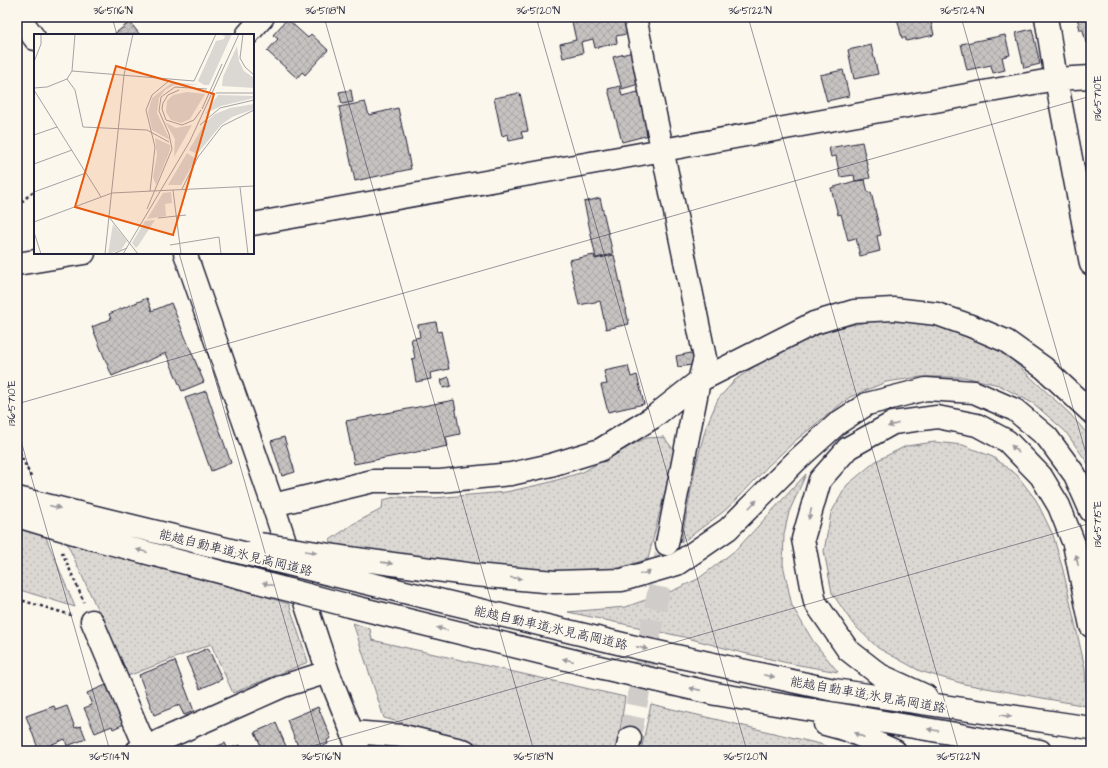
<svg xmlns="http://www.w3.org/2000/svg" width="1108" height="768" viewBox="0 0 1108 768" font-family="'Architects Daughter','Klee One',sans-serif">
<defs>
<pattern id="grass-dots" width="8" height="8" patternUnits="userSpaceOnUse"><rect width="8" height="8" fill="#dbd8d3"/><path d="M2 2h.1M6 6h.1" fill="none" stroke="#bcb9b6" stroke-width="1.8" stroke-linecap="round"/></pattern>
<pattern id="building-cross-hatch" width="8" height="8" patternUnits="userSpaceOnUse"><rect width="8" height="8" fill="#c6c2c0"/><path d="M0 0l8 8M0 8l8-8" fill="none" stroke="#aaa6a6"/></pattern>
</defs>
<rect width="100%" height="100%" fill="#fbf7ec"/>
<filter id="ink" filterUnits="userSpaceOnUse"><feTurbulence type="fractalNoise" baseFrequency=".025" numOctaves="2"/><feDisplacementMap in="SourceGraphic" scale="8" xChannelSelector="R" yChannelSelector="G"/><feConvolveMatrix kernelMatrix="1 2 1 2 8 2 1 2 1" color-interpolation-filters="sRGB"/></filter>
<g filter="url(#ink)">
<path fill="url(#grass-dots)" stroke="#7e7d87" d="M911,319l39,9 28,10 32,20 60,56 21,24v33l-4,-9 -22,-31 -31,-27 -35,-19 -35,-8h-43l-35,5 -36,15 -24,19 -30,24 -28,26 -29,31 -16,15 -42,31 15,-79 10,-37 12,-28 17,-19 26,-18 36,-20 41,-14 33,-7z
M664,437l11,15 -27,107 -38,12 -93,1 -186,-27 -1,-5 23,-16 29,-15 1,-9 12,-3 38,1 73,-6 41,-9 36,-11 29,-17 34,-17z
M935,442l28,3 30,12 24,18 19,25 17,35 10,35 22,98 2,38 -123,-22 -44,-13 -42,-23 -25,-24 -21,-31 -8,-42 7,-38 16,-28 29,-24 30,-15z
M806,474l-17,38 -5,22 -1,30 9,42 21,35 25,31 -50,-9 -49,-11 -55,-15 -116,-25 57,-5 47,-16 26,-12 39,-30z
M17,528l28,7 30,72 -58,-18z
M66,541l144,38 79,25 19,58 -75,31 -22,-49 -83,32z
M353,623l17,6 2,11 253,57 -8,54h-110l-123,-33z
M651,704l169,40 19,7h-198z"/>
<path fill="url(#building-cross-hatch)" stroke="#22223b" d="M571,17h57l4,16 -16,3 1,7 -22,5 -2,-9 -12,3 2,11 -20,5 -3,-14 16,-4z
M902,17h28l4,18 -28,6v-3h-4l-5,-20z
M1077,17h14v25l-5,1 -3,-13h-3z
M287,19l21,19 3,-4 17,16 -23,25 -3,-3 -5,6 -30,-27 11,-12 -5,-4z
M130,22l10,13h-27z
M1032,29l8,35 -16,4 -8,-35z
M1005,35l5,20 -8,2 3,13 -12,3 -2,-8 -24,5 -6,-26z
M871,45l7,29 -24,5 -6,-29z
M633,52l9,31 -20,6 -9,-32z
M843,70l6,26 -22,5 -7,-26z
M620,86l2,10 20,-5 11,43 -31,8 -14,-53z
M351,90l2,12 -11,2 -3,-12z
M520,93l8,38 -7,1 2,6 -14,3 -1,-7 -6,2 -8,-38z
M365,102l4,13 29,-7 13,61 -56,12 -16,-74z
M862,142l8,36 -15,3 -1,-6 -14,2 -4,-21 -5,1 -2,-9z
M865,180l3,13 3,-1 10,43 -4,1 3,15 -20,5 -4,-18 -8,2 -7,-26 -3,1 -7,-27 24,-7z
M600,198l13,56 -17,4 -12,-56z
M594,255l1,4 19,-4 15,69 -23,5 -6,-28 -21,4 -10,-45z
M147,298l5,13 19,-8 33,79 -22,9 -16,-38 -54,23 -20,-49 19,-8 -2,-5z
M436,322l2,10 3,-1 8,38 -19,4 1,6 -15,3 -4,-23 3,-1 -4,-19 9,-2 -2,-12z
M696,352l2,12 -20,3 -2,-11z
M628,366l3,11 6,-2 7,29 -36,8 -7,-27 6,-1 -3,-13z
M449,377l2,9 -8,2 -2,-8z
M206,391l25,72 -20,8 -26,-73z
M454,400l6,34 -14,3 2,9 -94,18 -8,-43z
M284,437l11,35 -13,4 -11,-35z
M208,648l14,31 -22,10 -14,-31z
M175,661l19,50 -10,4 -5,-10 -25,10 -15,-40z
M106,685l18,39 -11,5 -1,-3 -17,7 -11,-25 8,-3 -5,-12z
M54,706l2,4 11,-4 8,22 6,-2 5,13 -19,7 -2,-7 -15,6 2,6h-13l-13,-35z
M318,707l13,31 -4,2 1,4 -17,7h-2l-2,-3 -7,3 -13,-31z
M276,723l12,28h-25l-8,-19z
M17,737l6,14h-6z
M225,743l3,6 12,-4 2,6h-33l-1,-1z"/>
<g fill="none" stroke-linecap="round" stroke-linejoin="round">
<path stroke="#d0ccc9" stroke-width="22" stroke-dasharray="22 11" stroke-linecap="butt" d="M630,738l36,-186"/>
<g stroke="#22223b" stroke-width="25">
<path id="minor" d="M19,17l16,22
M635,17l70,341 -6,23 -32,163
M1046,17l10,62 35,185
M247,35l16,-18
M253,224l803,-145 35,-2
M185,253l88,252 55,167 24,60 6,19
M17,264l67,-11
M273,505l100,-24h67l71,-7 40,-9 49,-15 52,-32 47,-37 115,-58 40,-12 40,-2 43,5 34,12 35,15 38,27 47,44
M92,621l55,130
M352,732l51,4 62,15
M137,751l146,-65 45,-14
M627,751l3,-13"/>
</g>
<g stroke="#22223b" stroke-width="25">
<path id="highway" d="M349,558l125,17 81,7 67,-2 55,-16 51,-35 69,-69 41,-37 29,-19 59,-15 48,3 41,18 32,27 28,38 16,36
M346,578l293,70 195,42 257,38
M346,605l253,62 117,27 234,39 90,18
M926,696l-46,-21 -32,-25 -33,-48 -12,-63 17,-59 28,-32 45,-25 44,-6 40,8 30,16 34,35 18,30 15,38 17,82
M825,724l22,6 48,21"/>
</g>
<path stroke="#22223b" stroke-width="2.5" stroke-dasharray="3 3" stroke-linecap="butt" d="M17,206l18,-16
M17,447l15,32
M62,552l22,50
M17,599l54,16"/>
<use href="#minor" stroke="#fbf7ec" stroke-width="22"/>
<use href="#highway" stroke="#fbf7ec" stroke-width="22"/>
<g stroke="#22223b" stroke-width="25" stroke-linecap="butt">
<path id="highway-bridge" d="M17,498l329,80
M17,516l77,23 252,66
M260,544l89,14"/>
</g>
<use href="#highway-bridge" stroke="#fbf7ec" stroke-width="22"/>
</g>
<defs><path id="oneway-solid" d="M-6-.8H1V-3.2L6.5 0L1 3.2V.8H-6Z"/></defs>
<g fill="#99979c">
<use href="#oneway-solid" transform="translate(893 425) rotate(162)"/>
<use href="#oneway-solid" transform="translate(1015 449) rotate(-135)"/>
<use href="#oneway-solid" transform="translate(753 504) rotate(-45)"/>
<use href="#oneway-solid" transform="translate(55 507) rotate(14)"/>
<use href="#oneway-solid" transform="translate(810 514) rotate(105)"/>
<use href="#oneway-solid" transform="translate(142 551) rotate(-165)"/>
<use href="#oneway-solid" transform="translate(311 552) rotate(9)"/>
<use href="#oneway-solid" transform="translate(1077 560) rotate(-102)"/>
<use href="#oneway-solid" transform="translate(387 563) rotate(8)"/>
<use href="#oneway-solid" transform="translate(645 573) rotate(-15)"/>
<use href="#oneway-solid" transform="translate(516 578) rotate(5)"/>
<use href="#oneway-solid" transform="translate(268 584) rotate(-165)"/>
<use href="#oneway-solid" transform="translate(442 629) rotate(-166)"/>
<use href="#oneway-solid" transform="translate(642 648) rotate(13)"/>
<use href="#oneway-solid" transform="translate(568 660) rotate(-166)"/>
<use href="#oneway-solid" transform="translate(769 676) rotate(12)"/>
<use href="#oneway-solid" transform="translate(695 689) rotate(-167)"/>
<use href="#oneway-solid" transform="translate(1006 716) rotate(9)"/>
<use href="#oneway-solid" transform="translate(933 730) rotate(-170)"/>
<use href="#oneway-solid" transform="translate(859 735) rotate(-156)"/>
</g>
</g>
<path fill="none" stroke="#22223b" stroke-width="1" stroke-opacity="0.45" d="M112,17l5,18M324,17l210,734M536,17l211,734M748,17l211,734M961,17l130,454M179,253l143,498M17,404l1074,-308M17,427l93,324M295,751l796,-228"/>
<g text-anchor="middle" stroke-width="4" stroke-linejoin="round" paint-order="stroke">
<g font-size="13" fill="#22223b" stroke="#fbf7ec">
<text transform="translate(236 552) rotate(14)" y="5">能越自動車道;氷見高岡道路</text>
<text transform="translate(551 627) rotate(13)" y="5">能越自動車道;氷見高岡道路</text>
<text transform="translate(868 694) rotate(10)" y="5">能越自動車道;氷見高岡道路</text>
</g>
</g>
<g transform="translate(34 34)">
<rect width="220" height="220" fill="#fbf7ec"/>
<path d="M184,0h14l-23,51h-5l-6,-4 18,-40 8,-2 1,-3zM203,12l2,15 5,10 10,7v10l-32,-2 1,-9zM139,48l26,3h-25l-9,5 -6,8 -2,15 13,27 -18,-10 -4,-18 4,-14zM153,58l18,2 -15,25 -9,4 -10,-3 -5,-8 1,-11 6,-6zM184,61l36,1v2l-33,8 -16,8zM220,70v5l-22,8 -11,8 -24,29 -8,-4 16,-27 10,-9 15,-6zM131,88l11,6 16,-3 -18,32 1,-18zM121,104l15,7v5l-14,35 -3,-8 4,-22zM153,119l9,6 -15,26h-13zM137,158l1,11 -7,1 1,12 -19,3 16,-26zM121,186l-17,26 -2,2 -4,-5 13,-22zM79,190l14,17 -6,9 -13,4z" fill="#dbd8d3"/>
<path fill="none" stroke="#a4a2a5" stroke-width="1" d="M209,0l-3,24 5,9 9,8M0,28l7,-18v-10M38,37l122,10 22,-47M33,45l8,11 8,37 64,3 22,12M0,54l13,-1 20,-8 5,-8 3,-37M0,56l67,107M145,56l-11,5 -5,8 -1,6 4,11 16,5 12,-5 7,-10M182,59h38M168,75l20,-45M166,91l20,-17 34,-8M0,101l23,-8M0,130l38,-14M206,153l8,67M148,155l16,-32 24,-31 32,-16M139,156l8,64M116,157l5,-44 -9,-37 6,-15 18,-15M0,158l52,-19M113,175l25,-60 -3,-15 -10,-23 2,-14 14,-10 32,2M75,183l29,37M124,184l28,-3M0,188l78,-29 142,-7M0,198l7,22M136,211l49,-8 2,17M71,220l19,-179 9,-41M79,220l14,-6M89,220l67,-113 49,-107"/>
<path fill="#e8590c" fill-opacity="0.15" stroke="#e8590c" stroke-width="2" d="M82,32l98,28 -41,141 -98,-28z"/>
<rect width="220" height="220" fill="none" stroke="#22223b" stroke-width="2"/>
</g>
<rect width="1108" height="768" fill="none" stroke="#fbf7ec" stroke-width="44"/>
<rect x="22" y="22" width="1064" height="724" fill="none" stroke="#22223b" stroke-width="1.5"/>
<g font-size="10" text-anchor="middle" fill="#22223b">
<text x="113" y="14">36°51'16"N</text>
<text x="325" y="14">36°51'18"N</text>
<text x="538" y="14">36°51'20"N</text>
<text x="750" y="14">36°51'22"N</text>
<text x="962" y="14">36°51'24"N</text>
<text transform="translate(1097 98) rotate(-90)" y="4">136°57'10"E</text>
<text transform="translate(11 403) rotate(-90)" y="4">136°57'10"E</text>
<text transform="translate(1097 524) rotate(-90)" y="4">136°57'15"E</text>
<text x="109" y="760">36°51'14"N</text>
<text x="321" y="760">36°51'16"N</text>
<text x="533" y="760">36°51'18"N</text>
<text x="745" y="760">36°51'20"N</text>
<text x="958" y="760">36°51'22"N</text>
</g>
</svg>
